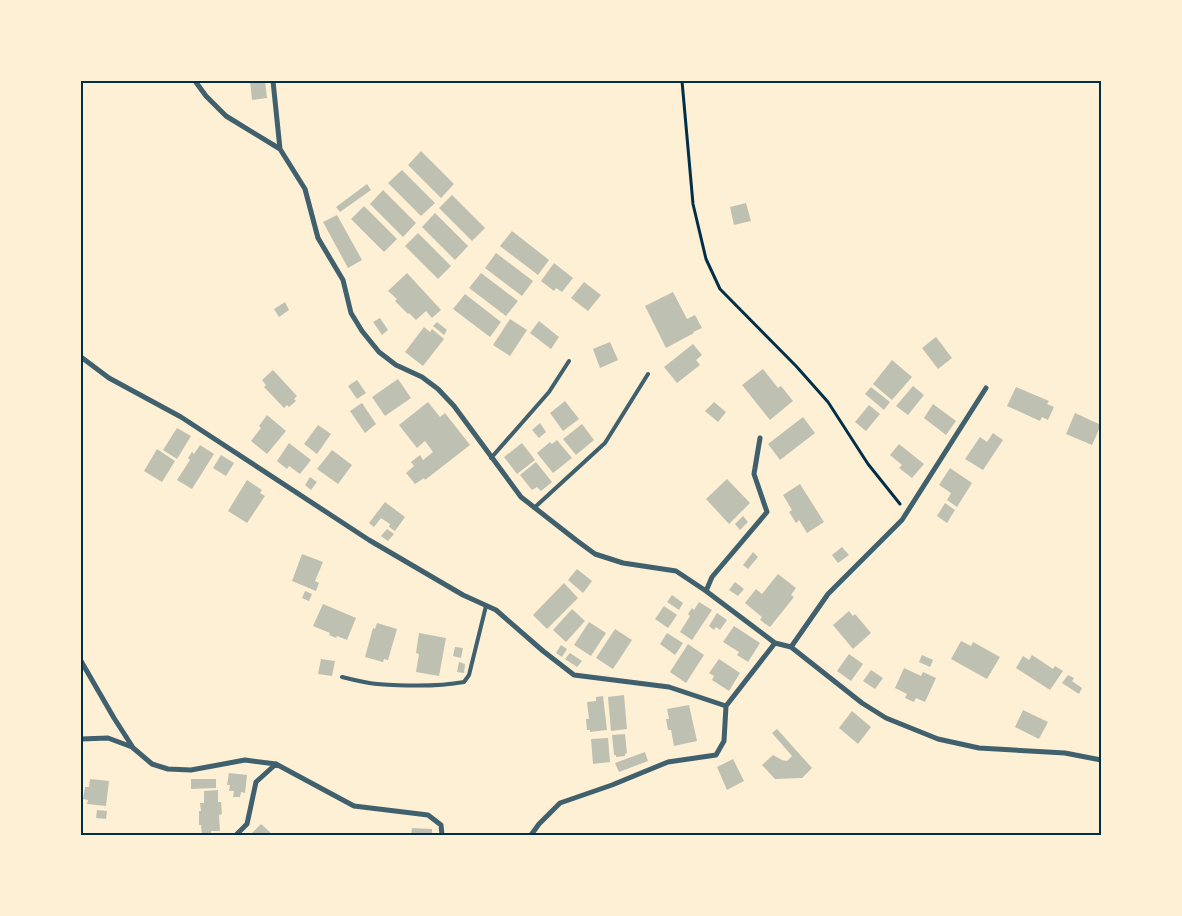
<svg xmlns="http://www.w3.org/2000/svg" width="1182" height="916" viewBox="0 0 1182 916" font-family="'Exo 2',sans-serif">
<rect width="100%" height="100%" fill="#fdf0d5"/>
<path fill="#bec0b2" d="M250,81h15l2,17 -15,2z
M421,151l33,33 -13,14 -33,-33z
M402,170l33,33 -14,13 -33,-33z
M367,184l4,6 -31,22 -4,-5z
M383,190l33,33 -13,14 -33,-33z
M452,195l33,33 -13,13 -33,-33z
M746,203l5,18 -17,4 -4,-18z
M364,206l33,33 -13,13 -33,-33z
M435,213l33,33 -13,14 -33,-33z
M337,215l25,45 -14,8 -25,-46z
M512,231l37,29 -11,15 -38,-29z
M418,233l33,33 -13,13 -33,-33z
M496,253l37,28 -11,15 -37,-28z
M554,263l19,15 -11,14 -6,-4 -2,3 -13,-10z
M407,273l34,37 -9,8 -6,-7 -10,9 -7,-7 -1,1 -13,-13 2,-2 -9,-8z
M481,273l37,28 -12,15 -37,-28z
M584,282l17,13 -13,16 -17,-13z
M673,292l14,27 8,-4 7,13 -9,4 1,1 -28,15 -21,-42z
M465,294l36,28 -11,15 -37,-28z
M285,302l4,8 -10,7 -5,-8z
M380,318l8,12 -6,5 -9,-13z
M510,319l17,11 -17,26 -17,-11z
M539,321l20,16 -8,12 -21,-16z
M437,322l10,8 -3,5 -11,-9z
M424,327l6,5 2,-3 12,10 -21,27 -18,-14z
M936,337l16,21 -14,11 -16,-21z
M610,342l8,18 -18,8 -7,-19z
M693,344l9,11 -6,5 4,5 -23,18 -13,-16z
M892,360l20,17 -20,23 -19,-16z
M763,369l15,19 3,-2 12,15 -23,19 -28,-35z
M273,370l24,26 -3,3 2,2 -7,6 -2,-2 -3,3 -20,-21 2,-2 -4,-5z
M398,379l13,19 -26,18 -13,-19z
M357,380l9,13 -9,6 -9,-13z
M913,386l11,9 -16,20 -12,-9z
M871,387l19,15 -6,8 -19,-16z
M1016,387l33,14 -2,3 7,3 -6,13 -6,-3 -2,4 -33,-15z
M565,401l14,18 -16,12 -13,-18z
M428,402l12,15 5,-4 25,32 -45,35 -1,-2 -9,6 -9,-11 8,-7 -3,-4 9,-7 3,5 10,-8 -8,-11 -8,7 -18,-23z
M714,402l12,10 -8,10 -13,-11z
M362,403l14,21 -11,9 -15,-22z
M933,404l23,17 -10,14 -22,-17z
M869,405l11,9 -14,17 -11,-9z
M1075,413l26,12 -9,20 -26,-11z
M267,415l19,16 -19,23 -16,-13 10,-13 -2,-2z
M803,417l12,16 -35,27 -12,-16z
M540,423l6,9 -7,6 -7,-8z
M582,424l12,16 -18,15 -13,-16z
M318,425l13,9 -14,20 -13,-10z
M177,428l14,8 -14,23 -14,-9z
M993,433l10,7 -20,30 -18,-11 15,-22 7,5z
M557,440l15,18 -19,15 -16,-20 13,-11 2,2z
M289,443l22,17 -11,14 -11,-8 -2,3 -10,-8z
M522,443l13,17 -18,14 -13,-17z
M899,444l25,20 -12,14 -13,-10 3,-3 -12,-10z
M200,445l14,9 -22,35 -15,-9 13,-20 -2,-2 4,-6 2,2z
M157,449l18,12 -13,21 -18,-11z
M332,450l20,15 -14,19 -21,-15z
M221,455l13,8 -8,13 -13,-8z
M536,462l16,20 -11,9 -4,-4 -5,3 -12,-15z
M950,468l22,15 -15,24 -10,-7 4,-7 -12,-8z
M310,477l7,5 -6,8 -6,-5z
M727,479l23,24 -21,21 -23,-25z
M247,480l15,10 -2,3 5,3 -18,27 -19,-12z
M800,484l24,38 -17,11 -8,-13 -3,3 -7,-11 3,-2 -9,-15z
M385,502l20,15 -10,14 -6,-4 1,-3 -9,-6 -7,9 -5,-4z
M945,503l10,7 -8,13 -10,-7z
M743,516l5,6 -8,8 -5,-6z
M387,529l7,5 -6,7 -7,-5z
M842,547l7,8 -11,8 -6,-8z
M753,552l5,5 -10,12 -5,-4z
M302,554l21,8 -8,19 4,2 -3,8 -24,-10z
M577,569l15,12 -9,12 -15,-13z
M778,574l18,14 -5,7 3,2 -24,30 -10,-7 2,-3 -17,-14 11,-14 6,5z
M735,582l9,7 -6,7 -9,-6z
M564,583l14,15 -31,31 -14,-14z
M305,591l7,3 -3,7 -7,-3z
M672,595l11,8 -4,7 -12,-8z
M699,602l13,8 -20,30 -12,-8 10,-16 -2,-2 4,-6 2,2z
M323,604l33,14 -9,22 -10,-4 -1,2 -7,-3 1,-2 -17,-7z
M664,606l13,9 -9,13 -13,-9z
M572,609l13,12 -19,21 -13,-12z
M849,611l4,5 2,-2 16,19 -18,16 -20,-24z
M717,613l10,7 -7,10 -4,-3 -2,3 -5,-4z
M589,622l17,11 -15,23 -17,-11z
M377,623l20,6 -9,31 -4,-1 -1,3 -18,-5 8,-29 2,1z
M734,626l26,17 -12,19 -11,-7 2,-3 -16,-10z
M615,629l17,11 -19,29 -17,-11z
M419,633l27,5 -7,38 -23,-4 3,-18 -3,-1z
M667,633l16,10 -8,12 -15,-11z
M961,641l10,5 2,-4 27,15 -13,22 -36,-20z
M688,644l16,11 -18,28 -16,-11z
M561,645l6,4 -5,8 -6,-4z
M455,647l8,1 -2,10 -8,-2z
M570,653l12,8 -5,6 -12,-8z
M849,654l14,10 -12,17 -14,-10z
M922,655l11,5 -3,7 -11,-5z
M1032,655l21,14 2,-3 8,5 -13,19 -34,-22 7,-12 6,4z
M321,659l14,2 -3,15 -14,-2z
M719,659l21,14 -11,18 -17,-11 2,-4 -5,-3z
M459,662l6,2 -1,9 -7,-1z
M904,668l17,8 2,-4 13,6 -11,24 -9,-4 -2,4 -9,-4 2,-4 -12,-6z
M871,670l12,8 -8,11 -12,-8z
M1068,675l6,3 -2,3 10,7 -3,6 -17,-11z
M624,695l3,34 -16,2 -3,-34z
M603,696l4,34 -17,2v-2h-3l-1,-11h3l-2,-17 9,-1v-4z
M689,705l8,36 -23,5 -3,-16h-3l-2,-11h3l-2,-10z
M1023,710l25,12 -9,17 -24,-12z
M852,711l19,16 -13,17 -19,-16z
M777,729l35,39 -10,10 -27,1 -13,-14 11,-10 9,5 5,1 5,-5 -20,-23z
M625,734l2,19 -2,1v2l-9,1v-2h-2l-2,-20z
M608,738l2,24 -17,2 -2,-25z
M645,752l3,9 -29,11 -4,-9z
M733,759l11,22 -17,9 -10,-23z
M229,773l18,2 -2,18 -4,-1 -1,5h-7l1,-6h-5l1,-6h-3z
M90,779l19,2 -3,25 -19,-2 1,-4 -5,-1 2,-12h4z
M191,779h25v9l-25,1z
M218,790v12h3l1,12 -3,1 1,16h-9v3l-9,1 -1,-10h-2v-14h2l-1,-8h4v-12z
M97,810l10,1 -1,8 -10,-1z
M261,824l12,11h-23z
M412,828l20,1v6h-21z"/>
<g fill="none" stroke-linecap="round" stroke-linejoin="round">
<path stroke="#003049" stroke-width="3" d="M682,81l11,123 13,55 14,30 76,77 32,36 40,62 32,40"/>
<path stroke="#3f606c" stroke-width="4" d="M491,458l58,-66 20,-31
M534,508l71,-65 43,-69
M342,677c12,3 24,6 35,7 27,2 60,3 87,-2l5,-7 17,-69"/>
<path stroke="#3f606c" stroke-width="5" d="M195,81l11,15 20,20 54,33 25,40 13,49 25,42 8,33 11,18 17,21 17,13 26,12 16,12 16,17 67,91 55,43 19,14 28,9 53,8 30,20 69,52 16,4 71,56 24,15 52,21 41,9 86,5 36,7
M273,81l7,68
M81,357l28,21 72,39 188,123 94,55 33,15 47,41 31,24 95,12 57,19
M706,591l6,-14 55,-65 -13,-38 6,-36
M791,647l37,-53 74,-74 84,-132
M81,661l33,57 18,28
M81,739l27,-1 24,9 20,17 16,5 23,1 54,-10 31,4 78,42 74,9 13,10 1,10
M236,835l11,-11 9,-42 20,-18
M531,835l8,-11 21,-21 52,-18 56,-23 48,-7 8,-14 2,-35 49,-63"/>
</g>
<rect width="1182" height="916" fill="none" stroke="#fdf0d5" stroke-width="165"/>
<rect x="82" y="82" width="1018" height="752" fill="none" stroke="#003049" stroke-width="2"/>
</svg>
